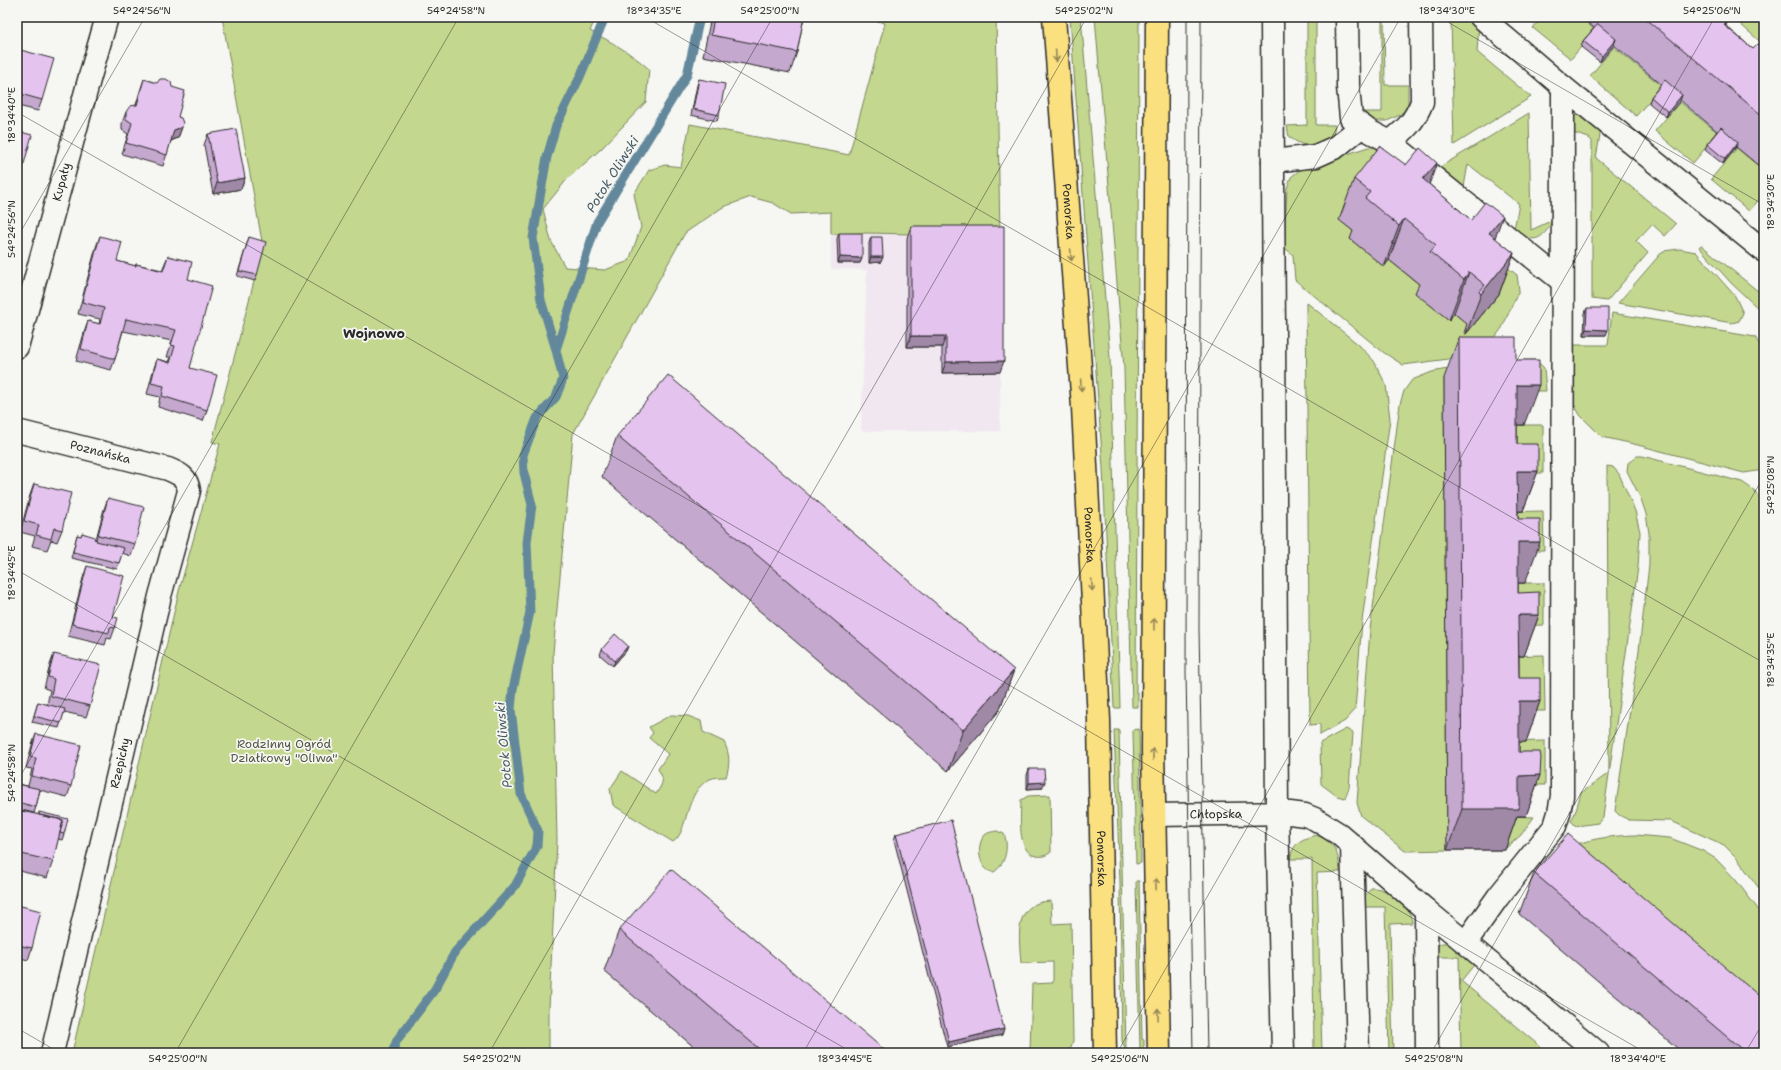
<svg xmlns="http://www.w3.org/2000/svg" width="1781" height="1070" viewBox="0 0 1781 1070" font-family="'Shantell Sans',sans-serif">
<rect width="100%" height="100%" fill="#f6f6f2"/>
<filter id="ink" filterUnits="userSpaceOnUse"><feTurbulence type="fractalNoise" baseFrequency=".025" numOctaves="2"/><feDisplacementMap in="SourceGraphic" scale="8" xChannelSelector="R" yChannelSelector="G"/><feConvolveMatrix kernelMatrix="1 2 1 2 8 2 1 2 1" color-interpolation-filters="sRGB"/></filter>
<g filter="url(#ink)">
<path fill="#f1e7f1" d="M867,233l133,3v195h-139l6,-161 -36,-1v-35z"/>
<path fill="#c3d88e" stroke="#77825c" d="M222,17h374l-6,14c22,11 41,22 59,38l-3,33 -45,47 -33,29 -25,31 8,32 14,26 40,3 24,-9 12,-34 -7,-33 15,-24 16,-5 16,2 9,-43 159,31 36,-132 -24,-6h135l4,219 -133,-3 -36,1v-22l-40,2 -18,-11 -22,-6 -28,10 -38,26 -112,201 -20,219 4,187 -8,168v45h-477l107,-462 41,-147 -8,-2 51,-195z
M1070,17h11l29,341 10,350h-6l-11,-240z
M1095,17h44l-3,676h2v14h-6l-8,-339z
M1307,17h9v108h19l-2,10 -5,5 -22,6 -9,-4 -8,-5 -2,-11 20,-1z
M1382,17h2l1,68h23v23l-10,8 -11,5h-17l-11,-9h23z
M1451,17h20l8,7 -2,28 54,45 -77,48z
M1542,17h38l15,13 -24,29 -38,-31z
M1732,17h32v28z
M1614,47l48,39 -26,30 -46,-40z
M1680,102l38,31 -25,30 -38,-32z
M1529,113l2,117 22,-10c-11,21 -20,25 -39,9l5,-25 -51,-40 -4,23 -24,-20z
M1578,115l6,2 17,12 -5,29 80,66 -11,12 -13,-12 -16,17 12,12 -41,48 -15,-2v-158l-3,-3 -19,-6 2,-16z
M1368,147l15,1 -6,7 33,28 -19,23 -26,-19 -25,33 15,13 -5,6 34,27 5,-6 32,26 -5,7 33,27 5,-7 16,13 -6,7 2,1 33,-40 -25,-20 17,-20 26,21 2,15 -17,38 -15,20 -31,10 -53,7 -20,-13 -88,-72 -2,-25 -9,-8 3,-59 4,-11 9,-7z
M1737,148l27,23v23l-15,17 -38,-32z
M1701,245l63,51v13l-4,1 -29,-27 -32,-36z
M1680,249l16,3 39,44 8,17 -4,8 -7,2 -114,-20 45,-52z
M1306,302l53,43 15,16 12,24 4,34 -28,202 -7,89 -10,11 -25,14v-11l-10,1z
M1612,313l143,24 9,15v118l-20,3 -110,-29 -32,-7 -22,-22 -6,-11 -2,-59h36z
M1536,360l8,8 2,23h-44l-58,-13 3,472 -42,1 -44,-35 -4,-13 13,-173 30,-226 4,-13 8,-11 20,-8 56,-11z
M1502,425h41v48l-41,1z
M1637,456h5l100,26 13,9 8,15 -3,4 4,7v378l-28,-38 -12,-12 -53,-24 -42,-1 -10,-5 -4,-4 24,-161 10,-85v-32l-3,-19 -5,-15 -14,-28 1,-8z
M1607,466l6,1 6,7 16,37 5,21 -2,35 -35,250 -5,6 -22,3 -5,-5 4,-8 6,-20 28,-20z
M1543,511l1,39h-41l-1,-38z
M1503,583h41v42l-41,1z
M1544,655l1,56h-41l-1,-55z
M671,715l17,1 13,5 2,11 21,10c6,12 6,22 2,35 -5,0 -12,0 -16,2 -26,12 -21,53 -37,63l-60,-37 -3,-16 12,-18 34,23c7,-11 9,-14 2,-25l10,-15 -19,-16 4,-5 -4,-6z
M1139,729l2,134 -5,1 -3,-134z
M1346,729l7,4 -4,55 -4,10 -8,-2 -16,-12 -1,-41z
M1114,730h5l7,321 -4,-10 -2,-159z
M1545,741v44h-41v-43z
M1050,795l1,57c-5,4 -9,5 -15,4 -20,-4 -15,-41 -15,-56l7,-4z
M1504,816l30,1 -13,18 -16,14z
M997,831l7,3c5,12 2,30 -10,38 -15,0 -19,-28 -9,-37 3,-3 7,-3 12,-4z
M1316,835c18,7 23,17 24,37l-23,1 5,180h-8l-2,-194h-22c3,-16 11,-20 26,-24z
M1635,835l35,3 33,13 13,8 19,20 29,38v136l-202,-203c24,-11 47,-14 73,-15z
M1136,881h3l3,158 2,1v6l-4,4z
M1371,888c18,-1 40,18 41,35l-22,1 3,129h-4l-4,-146h-23v-7z
M1051,901l1,23 19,-1 2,118 -2,6 -7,6h-34l2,-69 21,-1v-21l-32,1c-2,-27 -8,-61 30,-62z
M1442,943h6l26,22 -13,16 87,72h-87l-2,-96h-23l2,-12z"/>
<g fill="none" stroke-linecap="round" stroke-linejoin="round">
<path stroke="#63889c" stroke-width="9" d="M556,350l41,-128 90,-147 13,-58
M392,1053l5,-13 38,-51 20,-37 60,-66 22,-40 1,-15 -17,-37 -10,-85 2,-20 17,-77 -3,-70 5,-37 -8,-32 -1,-18 14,-37 19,-21 7,-18 -7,-29 -15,-50 -8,-62 14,-81 9,-31 24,-49 25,-60"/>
<g stroke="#2b2b2b" stroke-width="25">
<g id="minor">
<path d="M1272,17l5,796 6,240"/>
<path d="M1347,17l1,70 3,31 18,13 21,11 172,139"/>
<path d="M1481,17l82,70 201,164"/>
<path d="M1390,142c16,-13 24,-20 32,-40l-1,-85"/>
<path d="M1273,161l43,-5 20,-9 26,-21"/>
<path id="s1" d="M17,347l72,-267 18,-63"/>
<path id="s2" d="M17,431l151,38c12,5 19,8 21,22l-29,105 -108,457"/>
<path id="s3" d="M1154,815l136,-2 15,2 10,4 24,15 87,76 172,143"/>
<path d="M1352,845l6,208"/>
<path d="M1426,910l1,143"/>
<path d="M1466,942l32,-45 57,-71 4,-13 3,-17 1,-709"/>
</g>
</g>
<g stroke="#2b2b2b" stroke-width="25">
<g id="major">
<path id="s4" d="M1054,17l29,390 16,313 6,333"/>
<path d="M1157,17l-4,732 6,304"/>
</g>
</g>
<use href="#minor" stroke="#f6f6f2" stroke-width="22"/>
<use href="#major" stroke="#fbe080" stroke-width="22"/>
<path stroke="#2b2b2b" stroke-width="1" d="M1187,17l-1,656 7,380
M1201,17l-2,612 8,424"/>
</g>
<path fill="#c4a8ce" stroke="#2b2b2b" d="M48,17h16l-2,4z
M711,17h93l-7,35 -7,21 -87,-17z
M1581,17h144l3,2 -2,7 27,23h11v121l-28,-23 -13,17 -18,-14 2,-6 10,-13 -37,-31 -14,17 -17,-14 2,-6 10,-13 -47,-39 -14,17 -19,-15 2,-6 11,-13z
M17,49l25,51 -4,11 -20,-5 -1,5z
M144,79l34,38 4,10 -4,11 -7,3 -8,25 -41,-12 6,-20 -6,-4v-7l4,-11 10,-7 4,-14z
M699,79l20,36 -2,6 -26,-6 6,-30z
M208,134l37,44 -4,11 -28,5 -9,-49z
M1354,179l75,5 42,36 43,33 -15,41 -33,40 -2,-1 3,-9 -13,-11 -5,7 -34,-27 4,-9 -30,-24 -5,7 -34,-28 3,-8 -14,-11z
M1764,192v7l-2,-2z
M911,226l89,146 -58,1v-26h-35v-109z
M839,233l23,25 -2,5h-22l-1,-24z
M100,236l17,25 18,5 1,-2 26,6 6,-14 20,23 2,89 17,42 -4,11 -45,-14 2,-10 -13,-3 6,-23 4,-12 12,3 2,-5h-4l5,-16 -49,-10 -8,28 -4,11 -35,-9 8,-28 4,-12 11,3 1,-5 -22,-5 18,-67z
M249,237l8,38 -2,6 -18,-5z
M871,237l10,25 -12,1v-20z
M1587,308l19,27h-22l1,-22z
M1459,337l57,23 8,65h-7v19l21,27 -15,40 -5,1v7l7,64h-7v10l21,22 -15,41h-5v22l21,23 -14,41h-7v10l21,23 -14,41h-9l-12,34h-58l-3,-472z
M617,436l397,234 -15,41 -51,60 -346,-294z
M34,484l28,46 -5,12 -6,-2 -4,10 -15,-4 3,-10 -15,-4 10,-37z
M108,498l27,46 -4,12 -9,-3 -5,16 -46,-11 6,-23 4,1 1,-3 14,6 8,-30z
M87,566l26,51 2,11 -4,11 -4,-1 -2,7 -37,-9 15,-58z
M628,646l-2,5 -13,15 -13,-11 2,-6z
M54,654l36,52 -4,11 -22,-5 -5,16 -27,-6 6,-20 9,3 3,-15 -6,-2 6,-23z
M36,734l35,52 -4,11 -27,-7 -4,17 -2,6 -17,-4v-25l11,2 4,-17 -6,-1 6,-23z
M1029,769l13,19 -15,1v-14z
M17,810l22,5v-3l25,22 -2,6 -4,-1 -5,22 -6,17 -27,-7 -3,14z
M896,834l106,201 -55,12 -53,-207z
M1534,873l230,180h-81l-164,-139z
M17,905l15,43 -4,12 -11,-3z
M619,930l269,123h-187l-97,-82z"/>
<path fill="#a088a7" stroke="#2b2b2b" d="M1728,19l-15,41 11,-35z
M1616,39l-2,6 -14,17 2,-6z
M1682,95l-2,6 -14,16 2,-5z
M182,127l-4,11 -8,3 4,-11z
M1738,142l-2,5 -13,17 2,-5z
M1437,163l-15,41 1,-25z
M245,178l-4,11 -28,5 4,-11z
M1503,216l-15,41 1,-24z
M1404,219l-15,41 -5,7 15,-41z
M1514,253l-15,41 -33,40 15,-40z
M840,257l22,1 -2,5h-22z
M871,257h12l-2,5 -12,1z
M1469,272l-15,41 -5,7 15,-40z
M1586,329l22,1 -2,5h-22z
M911,336h35l-4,11h-35z
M1004,361l-4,11 -58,1 4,-11z
M1517,385h22l-15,40h-22z
M1517,471h21l-15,40 -21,1z
M1518,542h22l-15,41h-22z
M1518,615h21l-15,41h-21z
M628,646l-2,5 -13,15 2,-5z
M1014,670l-15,41 -51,60 15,-41z
M1519,701h21l-14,41h-22z
M1540,775l-14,41h-9l-12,34h-58l15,-41 57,-33z
M1045,782l-3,6 -15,1 2,-6z
M1004,1029l-2,6 -55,12 2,-5z"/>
<path fill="#e4c3ef" stroke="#2b2b2b" d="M714,17h90l-7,35 -86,-17z
M1644,17h81l3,2 -4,6 29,24 5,-5 6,5v68z
M1598,24l18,15 -14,17 -19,-15z
M17,49l37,10 -12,41 -25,-7z
M144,79l13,4 3,-4h6l5,3 1,5 13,4 -7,26 3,1 2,5 -1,4 -8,3 -7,25 -41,-12 6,-20 -6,-4v-7l4,-6 7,-1z
M699,79l26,5 -6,31 -26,-6z
M1665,80l17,15 -14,17 -17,-15z
M17,99l3,1 -3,11z
M1721,127l17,15 -13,17 -18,-15z
M236,129l9,49 -28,5 -9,-49z
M17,131l15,4 -15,54z
M1380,146l26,19 14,-17 17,15 -14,16 48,41 14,-18 18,14 -14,17 25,20 -33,41 -2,-2 6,-7 -16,-13 -5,8 -34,-28 6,-7 -32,-26 -5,7 -34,-28 5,-6 -16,-13z
M911,226h93v135l-58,1v-26h-35z
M839,233h23v25l-22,-1z
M100,236l22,6 -5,19 19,5v-2l27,7 5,-15 24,6 -4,17 24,7 -22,82 27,7 -10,35 -45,-14 2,-10 -13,-3 6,-24 13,4 5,-17 -4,-1 5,-15 -50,-11 -11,40 -34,-10 7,-28 12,3 4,-16 -22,-6z
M249,237l17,5 -9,33 -18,-4z
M871,237h11l1,20h-12z
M1587,308h21v22l-22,-1z
M1459,337h57v23h23v25h-22v59h21v27h-21l1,48h22v23h-22v51l21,-1v23h-21l1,63h21v23h-21v51h21l1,5 -1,18 -21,1v33h-57z
M668,375l346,295 -51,60 -346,-294z
M34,484l37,9 -9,37 -8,-2 -3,11 -15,-4 3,-10 -15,-4z
M108,498l36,9 -9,37 -37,-9z
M82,533l13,4 -1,2 3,1 -1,1 28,7 -5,15 -46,-11 4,-17 4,1z
M87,566l37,10 -11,41 5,1 -3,10 -5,-1 -1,6 -37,-9z
M615,634l13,12 -13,15 -13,-12z
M54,654l47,11 -11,41 -39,-10 3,-17 -6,-2z
M38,702l27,7 -4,14 -27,-7z
M36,734l45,11 -10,41 -39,-10 4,-18 -6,-1z
M1029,769h15l1,13 -16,1z
M17,784l23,5 -4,18 -19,-5z
M17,810l46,10 -10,41 -36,-8z
M39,812l29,7 -4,15 -4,-1 3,-13 -24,-5z
M951,820l53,209 -55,13 -53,-208z
M1568,834l196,166v53h-18l-212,-180z
M17,868l4,1 -4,16z
M671,869l217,184h-124l-145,-123z
M17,905l24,6 -9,37 -15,-3z
M17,994l4,1 -4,16z"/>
<defs><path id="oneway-shaft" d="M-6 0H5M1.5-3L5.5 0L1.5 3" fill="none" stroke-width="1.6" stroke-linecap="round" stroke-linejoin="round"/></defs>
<g stroke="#938656">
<use href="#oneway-shaft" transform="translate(1056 56) rotate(86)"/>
<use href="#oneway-shaft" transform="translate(1071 255) rotate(86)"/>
<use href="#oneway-shaft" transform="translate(1081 385) rotate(86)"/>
<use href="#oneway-shaft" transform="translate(1092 585) rotate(87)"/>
<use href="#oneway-shaft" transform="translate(1154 624) rotate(-90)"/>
<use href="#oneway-shaft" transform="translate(1153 754) rotate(-91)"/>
<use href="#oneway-shaft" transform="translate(1156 884) rotate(-91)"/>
<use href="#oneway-shaft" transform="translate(1158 1014) rotate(-91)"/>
</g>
</g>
<path fill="none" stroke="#2b2b2b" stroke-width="1" stroke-opacity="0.45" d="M645,17l1119,646M1439,17l325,188M17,112l1629,941M17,238l128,-221M17,570l836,483M17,782l442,-765M17,1028l43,25M175,1053l598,-1036M489,1053l598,-1036M803,1053l598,-1036M1117,1053l598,-1036M1431,1053l333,-577M1745,1053l19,-32"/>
<g text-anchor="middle" stroke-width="3.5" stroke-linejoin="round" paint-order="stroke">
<g font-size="12" fill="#2b2b2b" stroke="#f6f6f2">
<text dy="4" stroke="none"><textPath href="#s1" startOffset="171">Kupały</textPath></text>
<text dy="4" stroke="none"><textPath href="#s4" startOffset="195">Pomorska</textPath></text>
<text dy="4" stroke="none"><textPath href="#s2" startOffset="86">Poznańska</textPath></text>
<text dy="4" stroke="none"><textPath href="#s4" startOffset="519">Pomorska</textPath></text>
<text transform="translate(120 763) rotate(-77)" y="4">Rzepichy</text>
<text dy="4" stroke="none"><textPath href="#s3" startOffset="62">Chłopska</textPath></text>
<text dy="4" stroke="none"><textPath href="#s4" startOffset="843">Pomorska</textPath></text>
</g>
<g font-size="12" fill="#515644" stroke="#f6f6f2">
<text x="284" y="748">Rodzinny Ogród<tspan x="284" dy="14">Działkowy "Oliwa"</tspan></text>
</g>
<g font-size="13" font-style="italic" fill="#475a64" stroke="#f6f6f2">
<text transform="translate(612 174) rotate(-58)" y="5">Potok Oliwski</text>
<text transform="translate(503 745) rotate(-95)" y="5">Potok Oliwski</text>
</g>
<g font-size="13" font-weight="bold" fill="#2b2b2b" stroke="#f6f6f2">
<text x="374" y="338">Wojnowo</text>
</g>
</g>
<rect width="1781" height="1070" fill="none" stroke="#f6f6f2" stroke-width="44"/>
<rect x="22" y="22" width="1737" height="1026" fill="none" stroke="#2b2b2b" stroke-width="1.5"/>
<g font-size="10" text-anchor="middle" fill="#2b2b2b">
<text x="142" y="14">54°24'56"N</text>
<text x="456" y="14">54°24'58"N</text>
<text x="654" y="14">18°34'35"E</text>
<text x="770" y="14">54°25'00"N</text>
<text x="1084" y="14">54°25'02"N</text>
<text x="1447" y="14">18°34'30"E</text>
<text x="1712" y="14">54°25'06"N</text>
<text transform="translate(11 115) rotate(-90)" y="4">18°34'40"E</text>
<text transform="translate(1770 202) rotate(-90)" y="4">18°34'30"E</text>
<text transform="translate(11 229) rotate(-90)" y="4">54°24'56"N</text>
<text transform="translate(1770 485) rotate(-90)" y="4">54°25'08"N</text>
<text transform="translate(11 573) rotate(-90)" y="4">18°34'45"E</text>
<text transform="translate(1770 660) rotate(-90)" y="4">18°34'35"E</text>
<text transform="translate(11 773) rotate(-90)" y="4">54°24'58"N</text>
<text x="178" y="1062">54°25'00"N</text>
<text x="492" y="1062">54°25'02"N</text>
<text x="845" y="1062">18°34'45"E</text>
<text x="1120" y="1062">54°25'06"N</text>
<text x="1434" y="1062">54°25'08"N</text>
<text x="1638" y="1062">18°34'40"E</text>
</g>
</svg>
